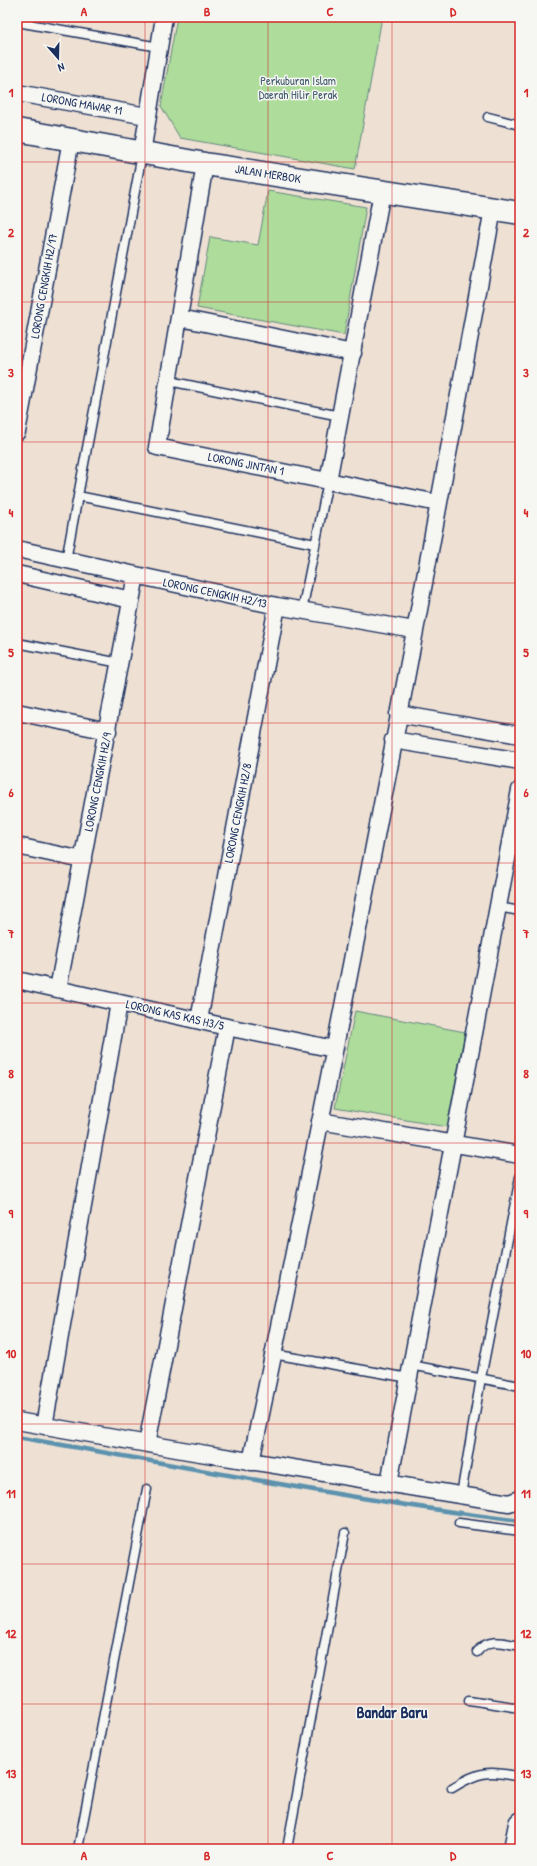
<svg xmlns="http://www.w3.org/2000/svg" width="537" height="1866" viewBox="0 0 537 1866" font-family="'Patrick Hand',sans-serif">
<rect width="100%" height="100%" fill="#eee1d4"/>
<filter id="ink" filterUnits="userSpaceOnUse"><feTurbulence type="fractalNoise" baseFrequency=".025" numOctaves="2"/><feDisplacementMap in="SourceGraphic" scale="8" xChannelSelector="R" yChannelSelector="G"/><feConvolveMatrix kernelMatrix="1 2 1 2 8 2 1 2 1" color-interpolation-filters="sRGB"/></filter>
<g filter="url(#ink)">
<path fill="#addc9b" stroke="#64867c" d="M177,17h205l-27,152 -175,-31 -19,-32z
M268,191l98,16 -22,128 -147,-27 13,-71 48,8z
M355,1011l110,21 -18,95 -112,-19z"/>
<g fill="none" stroke-linecap="round" stroke-linejoin="round">
<path stroke="#5b92ae" stroke-width="4.5" d="M17,1437c167,29 334,63 503,84"/>
<g stroke="#1b2f5e" stroke-width="11">
<path id="lane" d="M17,22l142,25
M488,117l32,8
M169,381l171,35
M78,496l237,48
M66,560l76,-406
M302,611l26,-130
M17,643l103,20
M498,907l22,4
M273,1354l136,24
M411,1365l109,21
M461,1495l20,-117 39,-201
M459,1523l61,8
M477,1652c11,-15 26,-9 43,-6
M469,1700l51,8
M452,1788c27,-17 37,-18 68,-11
M78,1849l69,-360
M287,1849l58,-316"/>
</g>
<g stroke="#1b2f5e" stroke-width="19">
<path id="street" d="M17,93l130,23
M142,153l22,-136
M205,164l-48,283 281,56
M180,318l173,35
M17,432l54,-292
M328,481l54,-289
M17,549l260,57 137,24
M17,574l114,26
M17,712l91,19
M398,714l122,21
M393,740l127,21
M17,846l66,14
M17,980l210,47 107,22
M58,989l78,-414
M199,1020l78,-414
M320,1121l200,34
M17,1421l171,30 321,52 11,-4
M44,1426l75,-423
M147,1444l80,-417
M251,1462c87,-417 166,-835 242,-1253
M389,1483l131,-693"/>
</g>
<g stroke="#1b2f5e" stroke-width="25">
<path id="secondary" d="M17,130l188,34 315,49
M515,1849l5,-25"/>
</g>
<use href="#lane" stroke="#f6f6f2" stroke-width="8"/>
<use href="#street" stroke="#f6f6f2" stroke-width="16"/>
<use href="#secondary" stroke="#f6f6f2" stroke-width="22"/>
</g>
</g>
<path fill="none" stroke="#d62828" stroke-width="1" stroke-opacity="0.55" d="M145,17v1832M268,17v1832M392,17v1832M17,162h503M17,302h503M17,442h503M17,583h503M17,723h503M17,863h503M17,1003h503M17,1143h503M17,1283h503M17,1424h503M17,1564h503M17,1704h503"/>
<g text-anchor="middle" stroke-width="3" stroke-linejoin="round" paint-order="stroke">
<g font-size="12" fill="#405a6d" stroke="#f6f6f2">
<text x="298" y="85">Perkuburan Islam<tspan x="298" dy="14">Daerah Hilir Perak</tspan></text>
</g>
<g font-size="12" fill="#1b2f5e" stroke="#f6f6f2">
<text transform="translate(82 104) rotate(10)" y="4">LORONG MAWAR 11</text>
<text transform="translate(268 174) rotate(9)" y="4">JALAN MERBOK</text>
<text transform="translate(44 286) rotate(-80)" y="4">LORONG CENGKIH H2/17</text>
<text transform="translate(246 464) rotate(11)" y="4">LORONG JINTAN 1</text>
<text transform="translate(215 593) rotate(12)" y="4">LORONG CENGKIH H2/13</text>
<text transform="translate(98 782) rotate(-79)" y="4">LORONG CENGKIH H2/9</text>
<text transform="translate(238 813) rotate(-79)" y="4">LORONG CENGKIH H2/8</text>
<text transform="translate(175 1015) rotate(13)" y="4">LORONG KAS KAS H3/5</text>
</g>
<g font-size="16" font-weight="bold" fill="#1b2f5e" stroke="#f6f6f2">
<text x="392" y="1718">Bandar Baru</text>
</g>
</g>
<rect width="537" height="1866" fill="none" stroke="#f6f6f2" stroke-width="44"/>
<g transform="translate(58 58) rotate(160)" stroke="#f6f6f2" stroke-width="3" paint-order="stroke">
<path d="M0-3L7 15L0 10L-7 15Z" fill="#1b2f5e"/>
<text y="-6" font-size="11" font-weight="bold" text-anchor="middle" fill="#1b2f5e">N</text>
</g>
<rect x="22" y="22" width="493" height="1822" fill="none" stroke="#d62828" stroke-width="1.5"/>
<g font-size="13" text-anchor="middle" font-weight="bold" fill="#d62828">
<text x="84" y="16">A</text>
<text x="207" y="16">B</text>
<text x="330" y="16">C</text>
<text x="453" y="16">D</text>
<text x="11" y="97">1</text>
<text x="526" y="97">1</text>
<text x="11" y="237">2</text>
<text x="526" y="237">2</text>
<text x="11" y="377">3</text>
<text x="526" y="377">3</text>
<text x="11" y="517">4</text>
<text x="526" y="517">4</text>
<text x="11" y="657">5</text>
<text x="526" y="657">5</text>
<text x="11" y="797">6</text>
<text x="526" y="797">6</text>
<text x="11" y="938">7</text>
<text x="526" y="938">7</text>
<text x="11" y="1078">8</text>
<text x="526" y="1078">8</text>
<text x="11" y="1218">9</text>
<text x="526" y="1218">9</text>
<text x="11" y="1358">10</text>
<text x="526" y="1358">10</text>
<text x="11" y="1498">11</text>
<text x="526" y="1498">11</text>
<text x="11" y="1638">12</text>
<text x="526" y="1638">12</text>
<text x="11" y="1778">13</text>
<text x="526" y="1778">13</text>
<text x="84" y="1860">A</text>
<text x="207" y="1860">B</text>
<text x="330" y="1860">C</text>
<text x="453" y="1860">D</text>
</g>
</svg>
